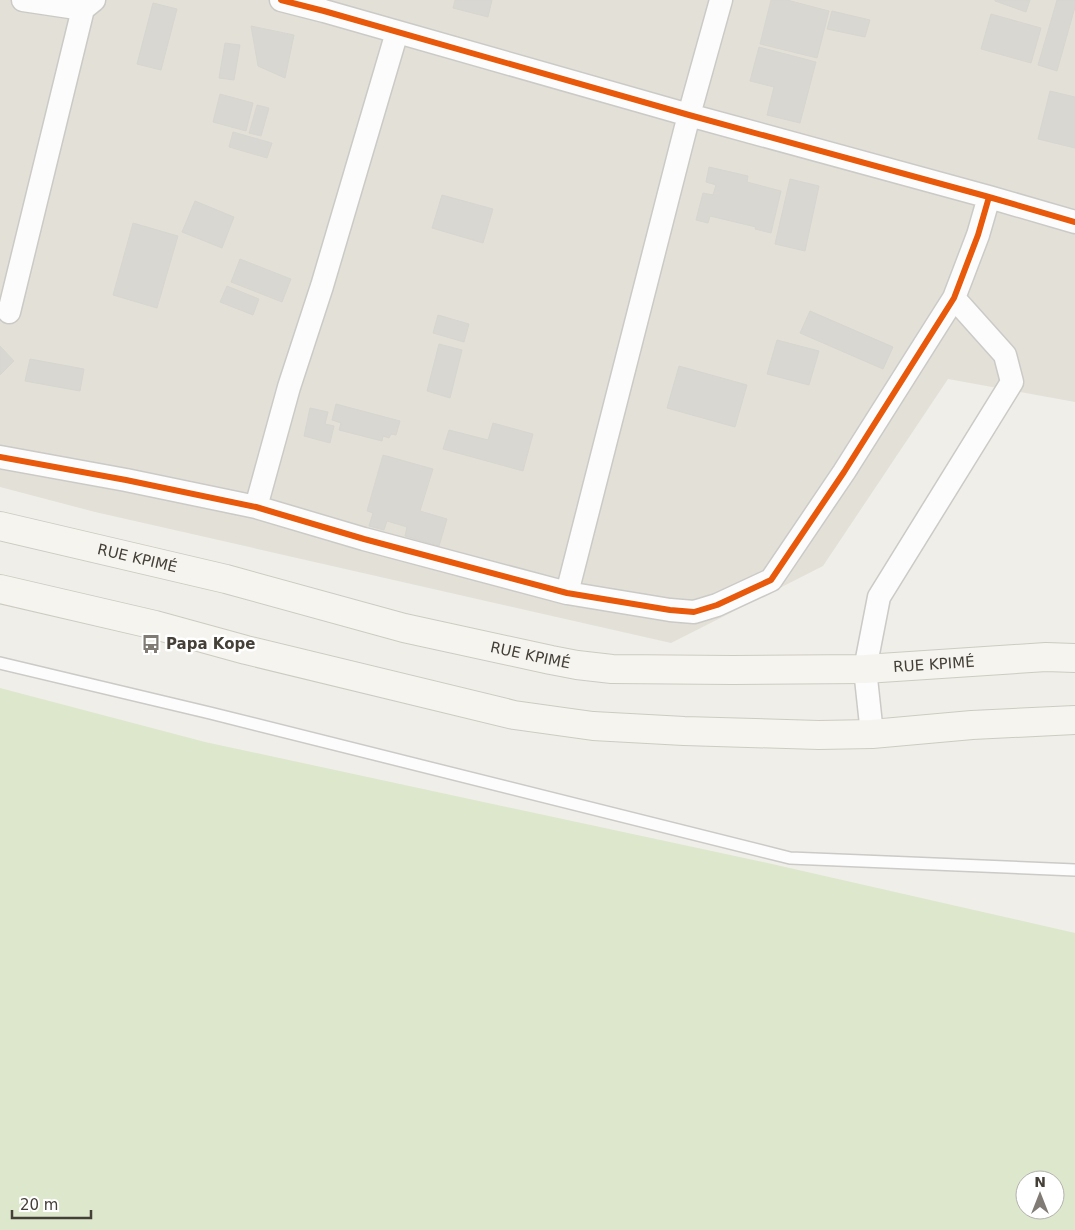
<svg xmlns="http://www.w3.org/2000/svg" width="1075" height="1230" viewBox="0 0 1075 1230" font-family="'DejaVu Sans',sans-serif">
<rect width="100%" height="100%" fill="#efeee9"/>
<path fill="#e3e0d8" d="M0,0h1075v402l-127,-23 -125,187 -152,77 -576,-131 -95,-25z"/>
<path fill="#dce7cc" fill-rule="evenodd" d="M0,688l205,54 567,122 303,69v297h-1075zM1025,1180h30v30h-30z"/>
<path fill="#d9d7d2" stroke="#d7d5cf" d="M455,0h37l-4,17 -35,-9z
M771,0h16l42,11 -12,47 -57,-14z
M995,0h35l-4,12 -31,-11z
M1057,0h18v7l-18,64 -19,-6z
M153,3l24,6 -16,61 -24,-6z
M832,11l38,9 -5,17 -38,-8z
M991,14l50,14 -10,35 -50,-14z
M251,26l43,9 -9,43 -27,-12z
M225,43l15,2 -6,35 -15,-2z
M759,47l57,15 -16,61 -33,-8 7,-28 -24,-6z
M1050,91l25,6v51l-37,-9z
M220,94l33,9 -7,28 -33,-9z
M257,105l12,3 -8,28 -12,-3z
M233,132l39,11 -5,15 -38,-11z
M709,167l39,9 -1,6 34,9 -10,42 -16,-4 1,-2 -46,-11 -2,7 -12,-3 7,-27 10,2 3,-10 -10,-3z
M790,179l29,7 -14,65 -30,-7z
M442,195l51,14 -10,34 -51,-15z
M195,201l39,16 -12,31 -40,-16z
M133,223l45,13 -21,72 -44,-13z
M240,259l51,20 -9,23 -51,-20z
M227,286l32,13 -6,16 -33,-13z
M810,311l83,36 -10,22 -83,-36z
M438,315l31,9 -5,18 -31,-9z
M777,340l42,11 -10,34 -42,-11z
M439,344l23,6 -12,48 -23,-7z
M0,346l14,15 -14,14z
M30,359l54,10 -4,22 -55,-10z
M679,366l68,19 -12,42 -68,-19z
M336,404l64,17 -4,14 -5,-1 -2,4 -6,-2 -1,5 -43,-11 2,-7 -9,-3z
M310,408l18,4 -3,12 9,2 -4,17 -26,-7z
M493,423l40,11 -10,37 -80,-22 6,-19 39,10z
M383,455l50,14 -13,42 27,8 -8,27 -34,-10 2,-9 -20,-6 -3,9 -15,-4 4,-13 -6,-2z"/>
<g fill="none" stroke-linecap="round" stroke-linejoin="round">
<g stroke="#cbcac6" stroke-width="14">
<path id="service" d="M0,663l210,50 580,145 285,12"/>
</g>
<g stroke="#cbcac6" stroke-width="25">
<path id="minor" d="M23,0l60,9
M281,0l43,11 365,104 300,82 86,25
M9,312l74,-303 11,-9
M0,457l126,23 130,27 108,32 203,54 103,17 24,2 23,-7 54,-25 73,-108 110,-174 24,-63 11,-38
M256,507l33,-120 33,-101 75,-254
M567,593l122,-478 32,-115
M872,734l-7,-65 14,-72 133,-215 -7,-27 -51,-57"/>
</g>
<g stroke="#cdcbc1" stroke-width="30">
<g id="secondary">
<path id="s1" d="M0,526l226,53 178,49 147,32 26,5 35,4 121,1 132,-1 181,-12 29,1"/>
<path d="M0,589l155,36 91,25 268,65 79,11 91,5 135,4 53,-1 100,-9 103,-5"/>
</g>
</g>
<use href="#service" stroke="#fdfcfc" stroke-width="11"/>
<use href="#minor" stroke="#fdfcfc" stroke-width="22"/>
<use href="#secondary" stroke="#f5f4ef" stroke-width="28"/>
<g stroke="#fff" stroke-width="9">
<path id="cycleway" d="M281,0l43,11 365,104 300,82 86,25
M0,457l126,23 130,27 108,32 203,54 103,17 24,2 23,-7 54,-25 73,-108 110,-174 24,-63 11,-38"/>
</g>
<use href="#cycleway" stroke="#e8590c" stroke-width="6"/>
</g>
<defs>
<g id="bus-bare" transform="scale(1.5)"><path d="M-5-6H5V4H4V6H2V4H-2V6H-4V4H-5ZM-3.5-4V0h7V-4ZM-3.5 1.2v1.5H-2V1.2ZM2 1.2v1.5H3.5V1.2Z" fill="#807c75" stroke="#fff" stroke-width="2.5" paint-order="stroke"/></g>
</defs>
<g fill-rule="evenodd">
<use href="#bus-bare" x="151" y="644"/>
</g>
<g text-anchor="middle" stroke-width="5" stroke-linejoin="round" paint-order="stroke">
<g font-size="15" fill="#443f37" stroke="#fff">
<text dy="5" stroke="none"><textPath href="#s1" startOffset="141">RUE KPIMÉ</textPath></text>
<text dy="5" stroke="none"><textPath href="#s1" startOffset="546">RUE KPIMÉ</textPath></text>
<text dy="5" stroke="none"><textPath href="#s1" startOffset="951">RUE KPIMÉ</textPath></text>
</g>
<g font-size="15" font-weight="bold" fill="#443f37" stroke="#fff" text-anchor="start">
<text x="166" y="649">Papa Kope</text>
</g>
</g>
<g transform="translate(1040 1195)"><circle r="24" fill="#ffffff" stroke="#b4b2af"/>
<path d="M0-4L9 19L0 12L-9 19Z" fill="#807c75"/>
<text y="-8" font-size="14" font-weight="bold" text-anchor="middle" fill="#443f37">N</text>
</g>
<path d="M12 1210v8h79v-8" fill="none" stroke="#443f37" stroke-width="2.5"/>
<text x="20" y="1210" font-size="15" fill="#443f37" stroke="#ffffff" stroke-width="4" paint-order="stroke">20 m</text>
</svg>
